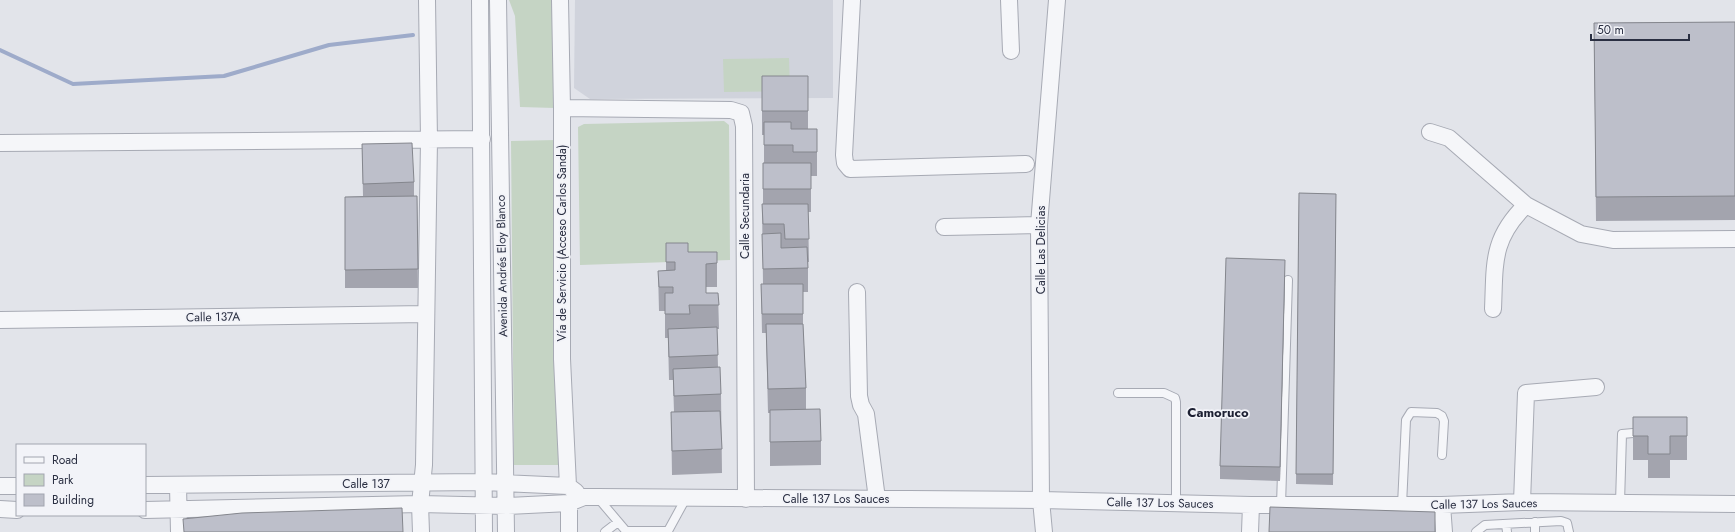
<svg xmlns="http://www.w3.org/2000/svg" width="1735" height="532" viewBox="0 0 1735 532" font-family="Jost,sans-serif">
<rect width="100%" height="100%" fill="#e2e4ea"/>
<path fill="#d0d3dc" d="M575,0h258v98l-243,1 -16,-11z"/>
<path fill="#c5d4c4" d="M509,0h45l1,108 -35,-1 -5,-91z
M789,58l1,33 -66,1 -1,-33z
M724,121l5,4 1,135 -150,5 -2,-138 6,-3z
M556,140l2,325h-44l-3,-324z"/>
<g fill="none" stroke-linecap="round" stroke-linejoin="round">
<path stroke="#9eabca" stroke-width="4" d="M0,50l73,34 151,-8 105,-31 84,-10"/>
<g stroke="#a7aab4" stroke-width="10">
<path id="lane" d="M1118,393h46l11,5 1,4v101
M598,498l28,33h42l18,-33
M1620,503l2,-69 22,-2
M1281,505l7,-225
M1402,505l4,-85 5,-8 26,1 5,3 2,5 -2,34
M1535,522v10
M1506,524l1,8
M605,532l13,-10
M1476,532l9,-7 76,-4 6,2 2,9"/>
</g>
<g stroke="#a7aab4" stroke-width="18">
<path id="street" d="M480,0l4,532
M498,0l8,532
M560,0l2,108v251l6,127
M852,0l-8,155 1,8 5,6 176,-5
M1009,0l2,51
M562,108l169,2 10,3 3,13 2,373
M1430,132l19,6 77,67 55,29 32,6 122,-1
M0,143l482,-4
M944,227l95,-2
M857,292l2,104 2,9 5,9 11,85
M1493,309c2,-45 -2,-70 33,-104
M0,320l426,-6
M145,485l339,-3 84,4 8,6
M178,485l1,47
M0,486h17
M1522,502l4,-109 70,-6
M1442,505l2,27
M0,509l17,1
M145,510l275,-6 87,2 62,-3 15,-6h13l444,3 210,5h191l80,-3 213,2
M421,532l-1,-28 4,-39 5,-325 -2,-140
M569,532v-29
M1044,532l-3,-32 -2,-275 18,-225
M1250,532l1,-27"/>
</g>
<use href="#lane" stroke="#f5f6f9" stroke-width="8"/>
<use href="#street" stroke="#f5f6f9" stroke-width="16"/>
</g>
<path fill="#a3a4ae" d="M1735,22v198l-139,1 -2,-198z
M762,76h46v53h9v47h-6v36h-3l1,50h-1v30h-5v32l3,64v22l15,31v24l-51,1v-53h-2l-2,-80h-4l-1,-49h2l-1,-80h1v-41h1v-28h-2z
M362,144l52,38v14h3l1,92h-73v-91l18,-1z
M1299,193l37,1 -3,291 -37,-1z
M666,243l22,9h29v35h-11v6h12l1,36h-2l1,38 3,27 1,79 -50,2 -1,-63h3l-1,-32h-4l-1,-42h-3v-27h-6l-1,-40h8z
M1285,273l-5,208 -60,-2v-13z
M1633,417h54v43h-17v18h-22v-18h-15z"/>
<path fill="#84868d" d="M1285,260v13l-5,208v-14z"/>
<path fill="#bdbfca" stroke="#84868d" d="M1735,22v174l-139,1 -2,-174z
M762,76h46v35h-46z
M764,122h27v7h26v23h-24v-7h-29z
M412,143l2,39 -51,2 -1,-40z
M763,163h48v26h-48z
M1299,193l37,1 -3,280h-37z
M417,196l1,73 -73,1v-73z
M762,204h46l1,35h-24l-1,-15h-21z
M781,233v15l26,-1 1,21 -45,1 -1,-35z
M666,243h22v9h29v11l-11,1v29h12l1,12h-30l1,9h-25v-21h8v-6h-14l-1,-16 17,-1v-8h-9z
M1226,258l59,2 -5,207 -60,-1z
M761,284h42v30h-41z
M766,324h37l3,64 -38,1z
M717,327l1,28 -49,2 -1,-28z
M720,367l1,27 -47,2 -1,-27z
M820,409l1,32 -51,1v-32z
M720,411l2,38 -50,2 -1,-39z
M1633,417h54v19h-17v18h-22v-18h-15z
M1270,507l165,5v20h-166z
M402,508l1,24h-219l-1,-13 59,-6z"/>
<g text-anchor="middle" stroke-width="3.5" stroke-linejoin="round" paint-order="stroke">
<g font-size="12" fill="#2a2f42" stroke="#f2f3f8">
<text transform="translate(745 216) rotate(-90)" y="4">Calle Secundaria</text>
<text transform="translate(562 243) rotate(-90)" y="4">Vía de Servicio (Acceso Carlos Sanda)</text>
<text transform="translate(1041 250) rotate(-90)" y="4">Calle Las Delicias</text>
<text transform="translate(502 266) rotate(-91)" y="4">Avenida Andrés Eloy Blanco</text>
<text transform="translate(213 317) rotate(-1)" y="4">Calle 137A</text>
<text x="366" y="488">Calle 137</text>
<text x="836" y="503">Calle 137 Los Sauces</text>
<text transform="translate(1160 503) rotate(1)" y="4">Calle 137 Los Sauces</text>
<text transform="translate(1484 504) rotate(-1)" y="4">Calle 137 Los Sauces</text>
</g>
<g font-size="13" font-weight="bold" fill="#1d2033" stroke="#f2f3f8">
<text x="1218" y="417">Camoruco</text>
</g>
</g>
<rect x="16" y="444" width="130" height="72" fill="#f2f3f8" stroke="#a2a5af"/>
<rect x="24" y="457" width="20" height="6" fill="#f5f6f9" stroke="#a2a5af"/>
<text x="52" y="464" font-size="12" fill="#2a2f42">Road</text>
<rect x="24" y="474" width="20" height="12" fill="#c5d4c4" stroke="#a2a5af"/>
<text x="52" y="484" font-size="12" fill="#2a2f42">Park</text>
<rect x="24" y="494" width="20" height="12" fill="#bdbfca" stroke="#a2a5af"/>
<text x="52" y="504" font-size="12" fill="#2a2f42">Building</text>
<path d="M1591 34v6h98v-6" fill="none" stroke="#2a2f42" stroke-width="2"/>
<text x="1597" y="34" font-size="12" fill="#2a2f42" stroke="#f2f3f8" stroke-width="3" paint-order="stroke">50 m</text>
</svg>
